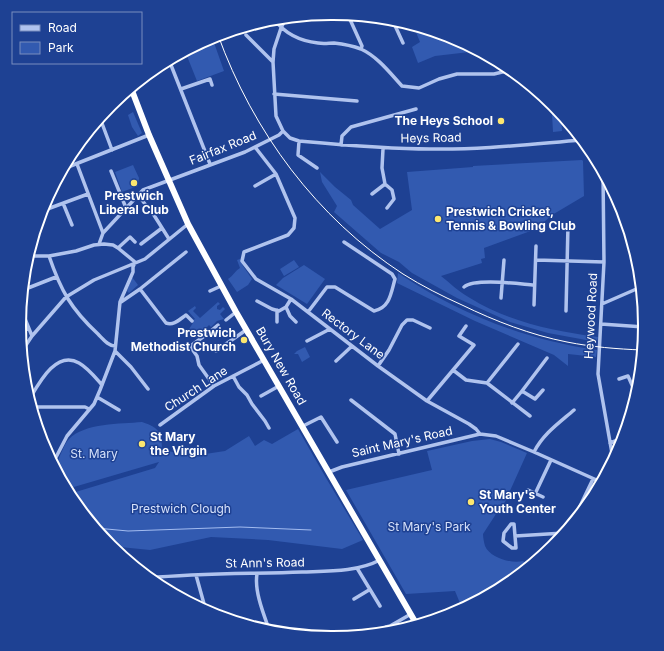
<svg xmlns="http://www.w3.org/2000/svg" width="664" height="651" font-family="Inter,sans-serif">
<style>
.green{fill:#325ab0}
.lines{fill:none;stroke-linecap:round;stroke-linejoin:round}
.stream{stroke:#a3bcf0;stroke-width:1}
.street{stroke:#b0c3ee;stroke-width:3.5}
.highway{stroke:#fff;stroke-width:6}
.tram{stroke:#fff;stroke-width:1}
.poi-dot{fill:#fde76f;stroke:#1e4193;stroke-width:1.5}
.labels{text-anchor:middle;stroke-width:3;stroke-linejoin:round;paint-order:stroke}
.poi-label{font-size:12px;font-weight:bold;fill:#fff;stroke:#1e4193;text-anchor:start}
.street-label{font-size:12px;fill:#fff;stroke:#1e4193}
.park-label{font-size:12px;fill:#d6e1fa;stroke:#1e4193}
.rim{fill:none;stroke:#fff;stroke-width:2}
</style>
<rect width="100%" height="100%" fill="#1e4193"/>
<path class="green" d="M413,25L452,37L478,51L435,56L418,63L412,47L420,42Z
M212,37L224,71L197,81L185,51Z
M133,112L142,133L138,136L132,127L128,115Z
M552,114H561L562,131L553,132Z
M582,160L583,161L584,196L552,215L536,229L484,248L485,258L481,259L482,263L441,276C450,283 459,292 470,298C509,322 553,331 598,337L597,342L548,333L510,322L457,298L412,273L399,262L381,253L334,212L337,206L322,182L320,172L335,187L351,200L353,205L380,229L412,210L407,172L473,167V166Z
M133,165L139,178L138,186L122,192L115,172Z
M240,259L243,266L252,279L248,285L237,292L228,279C233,276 235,271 240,268L237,260Z
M294,260L299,267L284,276L280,269Z
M304,265L325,279L307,304L276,285L283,278Z
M398,273C458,313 525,340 597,350L596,357L568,354V366L554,355L475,321L397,283Z
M132,277L138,285L129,293L127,291Z
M218,302L220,304L217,306V309L220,310L223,307L225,309L220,314L224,319L217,321L211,327L209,325L206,328L208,330L196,338L187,332L193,323V320L195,319L188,311L195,306L196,308L193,311L200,318Z
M305,347L310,357L302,362L298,354H294L297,351Z
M142,422C161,428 162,434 162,452L168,451L192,456L225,451L249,436L255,446L264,440L272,444L298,429L326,478L363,540L342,549L268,540L211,537L150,550L120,547L118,552L111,546L69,494L155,468L159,462L67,489L55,467C59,459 64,444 69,439C84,423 121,424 142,422Z
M490,439L501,442L527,453L505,502L496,514L483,534C483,537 484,543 485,546C490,558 512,564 523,561L525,563L519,575L505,585L462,608L455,591L406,594L346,490L432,470L427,451L472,441Z"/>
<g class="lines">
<path class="stream" d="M96,528L128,531L240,527L311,530"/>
<path class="street" d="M348,15L362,46L361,49
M286,18L281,28L274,49L273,62L276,116L283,131L290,138L299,141C343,145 386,149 430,149C481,150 532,144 582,140
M274,19C285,34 300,41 318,43C324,44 329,43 334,43C343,44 353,46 361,49C378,57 390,73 402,86L419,88L439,79L457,74H494L511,70
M392,19L403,43
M246,35L273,62
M169,60L210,164
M181,89L210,79L212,85
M274,94L357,101
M100,118L112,150
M299,141L298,155L317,168
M341,145L342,136L351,127L416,109
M255,147L276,174L295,218L294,228L288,235L244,252L242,261L256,279L291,299L378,366L427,401L469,424L476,429L480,434
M383,149L382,168L385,184L392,190L394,199L387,208
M77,164L103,233
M63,169L149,135
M111,171L126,208
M603,173L604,262L598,374L613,459
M255,186L276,174
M372,194L385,184
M138,195L145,204
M63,203L72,225
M42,211L88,194
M152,212L169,239
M99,244L103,233L143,190L245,152L279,135L283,131
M141,244L162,228
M118,248L130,237L135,242
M28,256H49L76,251L94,245L104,244L113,245L118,248L135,262
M49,256C61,291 71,309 98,334C103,339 108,346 115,346
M536,260L604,262
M464,287C475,278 519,284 534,285
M140,289L166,323C174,326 180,319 186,315L192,321
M23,290L56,277
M210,291L221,286
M501,298L504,260
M257,301L272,309L279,311L286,307L291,299
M121,302L140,289L186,252
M602,304L641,287
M534,305L536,246
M286,307L290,316L296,322
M21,309L32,336
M277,310V322
M566,311L568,225
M308,312L327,287H335L374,311C390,308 391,293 395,279L392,274L344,242
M226,320L236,312
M601,324L644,327
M20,330L29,329
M307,341L330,329
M22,351L32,336L66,297L94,280L145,259L188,224
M115,351L131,367L148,389
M216,351L246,330
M336,361L352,346
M378,366L389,350L402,325L407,320H413L430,328
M453,370L466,380L487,383L530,416
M233,376L239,387L247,395L252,404L265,421L269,428
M619,379L628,376L636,394
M487,383L518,344
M214,386L199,365L197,356L192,349V345L207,334L218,325
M522,391L535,399L543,390
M261,396L279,386
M97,397L119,410
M29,400C39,383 56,350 79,363C88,368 95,377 102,385
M351,400L395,434L399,454
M427,401L474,345L459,336L466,326
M512,403L522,391L547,358
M32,407H85L89,409
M160,425L214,386L264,360
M303,426L321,417L337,442
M610,443L623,438
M534,452C543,434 559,423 574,410
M53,463L67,436L94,404L100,390L115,351L120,302L133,272V267L135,262
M329,472L342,467L480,434L496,436L534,452L601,482
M528,490L543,497
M535,494L551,460
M572,523L593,479
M511,524H514L516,548H512L503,541L504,533Z
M515,536L564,533
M357,568L380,606
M526,568L535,559L542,555
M257,574C254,591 264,615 270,632
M196,575L206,611
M149,578C200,573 251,574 302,572C328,571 357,572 380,560
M354,599L369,590
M386,627L390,626L411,614"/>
<path class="highway" d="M131,88L149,135L188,224L236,312L417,625"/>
<path class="tram" d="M218,35C253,132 317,218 403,274C422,286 442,296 462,305C495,321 531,335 567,342C592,347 617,349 642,350"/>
</g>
<g class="poi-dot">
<circle cx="501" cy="121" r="4"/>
<circle cx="134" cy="183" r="4"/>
<circle cx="438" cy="219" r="4"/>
<circle cx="244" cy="340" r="4"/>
<circle cx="142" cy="444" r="4"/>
<circle cx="471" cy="502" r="4"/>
</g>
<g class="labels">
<g class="poi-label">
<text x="493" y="125" text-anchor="end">The Heys School</text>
<text x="134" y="200" text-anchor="middle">Prestwich<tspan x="134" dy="14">Liberal Club</tspan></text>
<text x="446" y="216">Prestwich Cricket,<tspan x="446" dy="14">Tennis &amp; Bowling Club</tspan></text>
<text x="236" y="337" text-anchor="end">Prestwich<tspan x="236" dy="14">Methodist Church</tspan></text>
<text x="150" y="441">St Mary<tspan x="150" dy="14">the Virgin</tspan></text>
<text x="479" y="499">St Mary's<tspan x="479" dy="14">Youth Center</tspan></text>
</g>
<g class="street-label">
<text transform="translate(431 138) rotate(-1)" y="4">Heys Road</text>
<text transform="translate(223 148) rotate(-22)" y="4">Fairfax Road</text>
<text transform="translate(591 316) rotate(-87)" y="4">Heywood Road</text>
<text transform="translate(353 334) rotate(37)" y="4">Rectory Lane</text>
<text transform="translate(281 366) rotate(60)" y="4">Bury New Road</text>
<text transform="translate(196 389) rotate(-33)" y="4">Church Lane</text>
<text transform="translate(402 442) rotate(-13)" y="4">Saint Mary's Road</text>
<text transform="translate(265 563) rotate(-1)" y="4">St Ann's Road</text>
</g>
<g class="park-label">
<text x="94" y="458">St. Mary</text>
<text x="181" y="513">Prestwich Clough</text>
<text x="429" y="531">St Mary's Park</text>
</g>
</g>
<path d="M0 0H664V651H0ZM331 20H333A305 305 0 0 1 638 325V326A305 305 0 0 1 333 631H331A305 305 0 0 1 26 326V325A305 305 0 0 1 331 20Z" fill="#1e4193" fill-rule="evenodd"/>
<path class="rim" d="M331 20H333A305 305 0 0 1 638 325V326A305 305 0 0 1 333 631H331A305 305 0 0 1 26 326V325A305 305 0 0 1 331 20Z"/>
<rect x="12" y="12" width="130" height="52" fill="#1e4193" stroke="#788dbe"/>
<rect x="20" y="25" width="20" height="6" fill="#b0c3ee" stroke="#788dbe"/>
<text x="48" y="32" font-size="12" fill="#ffffff">Road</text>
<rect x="20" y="42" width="20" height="12" fill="#325ab0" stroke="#788dbe"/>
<text x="48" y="52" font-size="12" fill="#ffffff">Park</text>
</svg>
